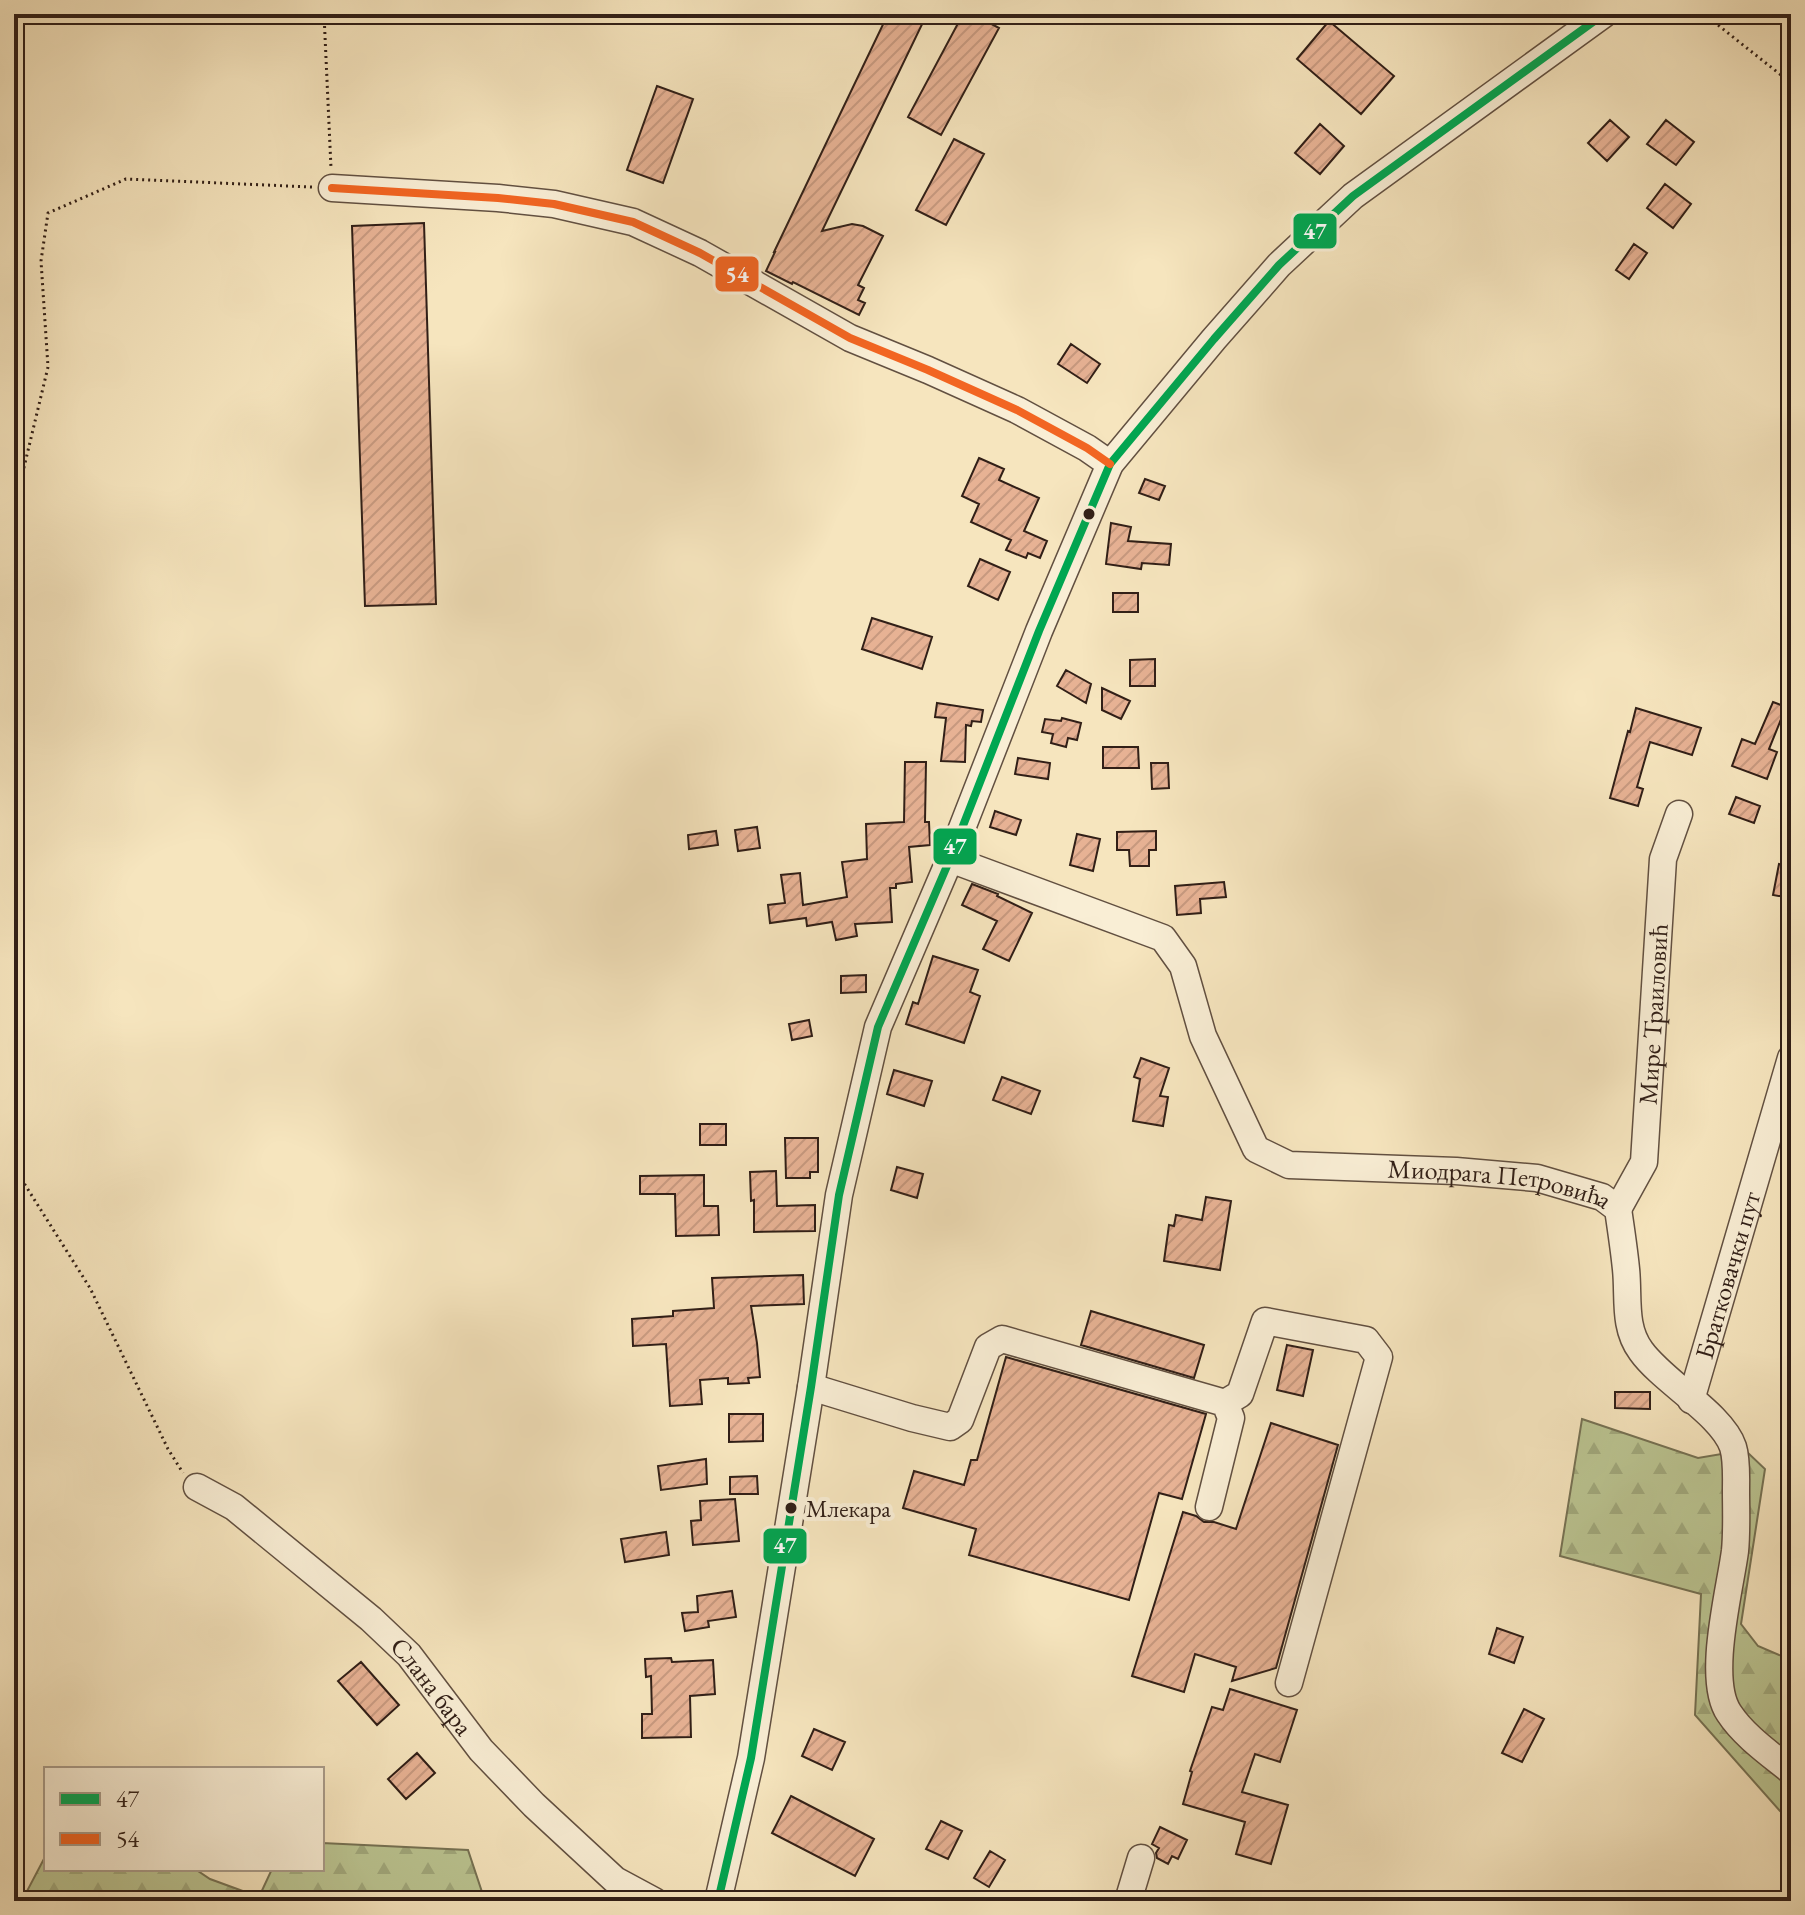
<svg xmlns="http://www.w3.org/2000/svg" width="1805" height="1915" font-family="'EB Garamond',serif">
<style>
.forest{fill:url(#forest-firs);stroke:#767254;stroke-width:2}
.building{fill:url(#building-hatch);stroke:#311f17;stroke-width:2}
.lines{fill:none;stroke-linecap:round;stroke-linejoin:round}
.minor-casing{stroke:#625041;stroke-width:29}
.path{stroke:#311f17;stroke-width:3;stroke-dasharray:2 4;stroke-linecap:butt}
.minor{stroke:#f9eed5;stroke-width:26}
.bus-1-casing{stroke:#f9eed5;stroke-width:14}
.bus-2-casing{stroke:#f9eed5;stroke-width:14}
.bus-1{stroke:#00a651;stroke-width:8}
.bus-2{stroke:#f26522;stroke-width:8}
.bus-dot{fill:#311f17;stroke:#f9eed5;stroke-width:3}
.labels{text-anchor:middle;stroke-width:8;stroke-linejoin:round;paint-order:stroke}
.bus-label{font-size:24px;fill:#311f17;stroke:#f9eed5;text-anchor:start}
.street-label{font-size:26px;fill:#311f17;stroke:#f9eed5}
.line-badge{stroke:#f9eed5;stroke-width:3}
.badge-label{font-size:22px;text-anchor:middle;font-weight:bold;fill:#fff}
</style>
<defs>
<pattern id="forest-firs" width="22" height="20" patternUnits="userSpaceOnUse" patternTransform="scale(2)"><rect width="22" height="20" fill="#bbc592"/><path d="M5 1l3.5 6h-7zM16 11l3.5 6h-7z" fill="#a1a97d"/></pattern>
<pattern id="building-hatch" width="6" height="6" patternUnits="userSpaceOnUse" patternTransform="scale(2)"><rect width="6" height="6" fill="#e7b294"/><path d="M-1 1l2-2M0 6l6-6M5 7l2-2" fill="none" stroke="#c7997f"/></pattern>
</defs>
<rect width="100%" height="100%" fill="#f6e5be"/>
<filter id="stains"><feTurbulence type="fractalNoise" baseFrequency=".0025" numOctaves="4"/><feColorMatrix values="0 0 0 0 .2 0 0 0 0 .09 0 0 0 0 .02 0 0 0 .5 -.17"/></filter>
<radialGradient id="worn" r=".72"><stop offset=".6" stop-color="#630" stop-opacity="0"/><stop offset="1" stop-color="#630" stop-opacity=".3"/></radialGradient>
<path class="forest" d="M1582,1419L1698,1458L1745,1450L1765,1469L1741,1624L1758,1646L1791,1660V1820L1780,1811L1695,1715L1701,1594L1560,1556Z
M322,1843L468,1850L485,1901H14V1889L25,1895L46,1855V1869H195L210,1879L259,1897L272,1869H322Z"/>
<path class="building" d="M888,14H927L822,231L852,224L863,226L883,236L858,285L864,288L858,300L865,303L859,315L793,282L792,284L766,271L775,252H774Z
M963,14H973L999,28L941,135L908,117Z
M1329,21L1394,76L1361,114L1297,59Z
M657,86L693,99L663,183L627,170Z
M1610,120L1629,137L1607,161L1588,143Z
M1666,120L1694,142L1676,165L1647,144Z
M1320,124L1344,146L1320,174L1295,153Z
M954,139L984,154L946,225L916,210Z
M1665,184L1691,204L1673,228L1647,208Z
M424,223L436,604L365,606L352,226Z
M1634,244L1647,253L1629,279L1616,270Z
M1071,344L1100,364L1087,383L1058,364Z
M979,458L1004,469L999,480L1039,498L1024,531L1047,541L1040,558L1028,553L1026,558L1006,550L1011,540L971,522L979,504L962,496Z
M1145,479L1165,486L1159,500L1139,493Z
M1111,523L1131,527L1128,541L1171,544L1169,565L1142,563L1141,569L1106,564Z
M980,559L1010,572L998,600L968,586Z
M1113,593H1138V612H1113Z
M872,618L932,637L922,669L862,649Z
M1155,659V686H1130V660Z
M1066,670L1091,684L1086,703L1057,686Z
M1102,688L1130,701L1121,719L1102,710Z
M1773,702L1786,707L1769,749L1777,752L1767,779L1732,766L1742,739L1755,744Z
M937,703L983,710L981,722L972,721L971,726L966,725L965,762L941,761L946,718L935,717Z
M1636,708L1701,728L1692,755L1650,742L1637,787L1643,789L1638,806L1610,798L1628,731L1630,732Z
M1062,718L1081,723L1077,740L1068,738L1066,747L1051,743L1053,734L1042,732L1045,719L1061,721Z
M1103,747H1138L1139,768H1103Z
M1018,758L1050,763L1048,779L1015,774Z
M905,762H926L925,822H929L930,845L909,847L912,882L896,884V888H890L892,922L855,924L857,936L836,940L832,922L807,926L806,918L770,923L768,905L785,903L781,875L800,873L803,905L847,897L842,862L867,859L866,824L904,822Z
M1151,763H1168L1169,788L1152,789Z
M1736,797L1760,806L1754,823L1729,814Z
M995,811L1021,820L1016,835L990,827Z
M757,827L760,848L738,851L735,830Z
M716,831L718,845L689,849L688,835Z
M1156,831V850H1149V866H1130L1129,850H1117V832Z
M1077,834L1100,839L1093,871L1070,865Z
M1779,864L1791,866V898L1773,895Z
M1224,882L1226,897L1200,899L1201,913L1177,915L1175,886Z
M972,884L998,894L997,896L1032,913L1009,961L983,949L997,921L962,905Z
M933,956L978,970L970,992L980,996L964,1043L906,1024L913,1002L918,1004Z
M866,975V992L841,993V976Z
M809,1020L812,1036L792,1040L789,1024Z
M1141,1058L1169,1068L1160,1096L1168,1097L1163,1126L1133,1121L1140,1079L1134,1077Z
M894,1070L932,1081L924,1106L887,1094Z
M1002,1077L1040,1091L1031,1114L993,1100Z
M700,1124H726V1145H700Z
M785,1138H818V1172H810V1178H786Z
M897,1167L923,1174L917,1198L891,1190Z
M776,1171L777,1206L815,1205V1231L754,1232V1200L751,1201L750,1172Z
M704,1175V1206H718L719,1235L676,1236L675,1194H640V1176Z
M1206,1197L1231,1201L1220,1270L1164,1261L1169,1225L1174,1226L1176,1215L1202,1220Z
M803,1275L804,1304L751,1306L757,1343L760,1377L748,1378L749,1383L728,1384V1378L700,1380L702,1404L670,1406L666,1344L633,1346L632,1319L673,1316V1311L714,1308L712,1278Z
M1091,1311L1204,1345L1194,1378L1081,1345Z
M1287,1345L1313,1350L1303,1396L1277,1390Z
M1006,1357L1206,1414L1182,1499L1159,1493L1129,1600L969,1555L976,1529L903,1508L914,1471L964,1485L971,1460H977Z
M1615,1392H1650V1409L1615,1408Z
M729,1414H763V1441L729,1442Z
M1271,1423L1338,1445L1276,1668L1232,1681L1236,1667L1195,1654L1184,1692L1132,1676L1183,1512L1196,1516L1204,1522H1214L1236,1529Z
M706,1459L707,1484L661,1490L658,1466Z
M757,1476L758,1494H730V1477Z
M735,1499L739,1541L693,1545L691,1521L701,1520L700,1501Z
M666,1532L669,1555L625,1562L621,1539Z
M732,1591L736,1617L708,1621L709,1627L685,1631L682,1613L698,1612L697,1596Z
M1497,1628L1523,1637L1514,1663L1489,1654Z
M671,1658L672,1662L713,1660L715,1694L690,1696L691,1737L642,1738V1714H652L651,1676L646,1677L645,1659Z
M361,1662L399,1705L377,1725L338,1681Z
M1230,1689L1297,1710L1280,1762L1255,1754L1242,1792L1288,1805L1271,1864L1236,1854L1245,1822L1183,1804L1192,1772L1190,1771L1212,1707L1223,1710Z
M1524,1709L1544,1719L1522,1762L1502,1753Z
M814,1729L845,1742L832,1770L802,1756Z
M417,1753L435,1773L406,1799L388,1779Z
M791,1796L874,1839L855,1876L772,1833Z
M941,1821L962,1831L948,1859L926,1849Z
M1160,1827L1187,1840L1178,1859L1172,1856L1168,1864L1157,1858L1156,1853L1159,1848L1152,1844Z
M990,1851L1005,1860L989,1887L974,1878Z"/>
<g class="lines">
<defs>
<g id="minor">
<path d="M332,188L498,198L554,204L633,222L700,253L850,338L928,370L1017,410L1087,448L1110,464"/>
<path id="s1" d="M950,859L1163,938L1183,966L1203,1036L1256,1149L1289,1165L1456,1171L1537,1178L1602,1197L1618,1209C1621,1229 1624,1249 1626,1269C1629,1297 1623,1327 1641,1351C1663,1382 1722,1414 1733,1447C1737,1460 1736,1477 1736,1490C1736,1510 1737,1531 1735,1551C1730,1590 1706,1679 1729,1713C1744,1736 1770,1754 1791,1771"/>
<path id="s2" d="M1618,1209L1644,1162L1663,859L1679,814"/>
<path d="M811,1387L912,1418L950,1427L960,1420L988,1347L1002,1339L1225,1403L1231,1418L1209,1507"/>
<path id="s3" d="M1691,1400L1791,1058"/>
<path d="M1225,1403L1240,1394L1265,1321L1366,1340L1379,1357L1289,1683"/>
<path id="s4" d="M197,1487L234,1507L371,1619L409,1655L481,1750L534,1805L615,1880L654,1901"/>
<path d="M718,1901L751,1758L811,1387L839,1195L878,1027L950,859L1039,631L1110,464L1214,339L1279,265L1353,196L1604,14"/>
<path d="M1128,1901L1141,1858"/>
</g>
</defs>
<use href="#minor" class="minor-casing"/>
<path class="path" d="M324,14L331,168
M1704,14L1791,83
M14,509L48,367L41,261L48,213L126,179L312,187
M14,1156L22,1180L90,1288L168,1449L183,1473"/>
<use href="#minor" class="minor"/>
<defs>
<path id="bus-1" d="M718,1901L751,1758L811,1387L839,1195L878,1027L950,859L1039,631L1110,464L1214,339L1279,265L1353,196L1604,14"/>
<path id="bus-2" d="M332,188L498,198L554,204L633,222L700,253L850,338L928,370L1017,410L1087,448L1110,464"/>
</defs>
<use href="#bus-1" class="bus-1-casing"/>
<use href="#bus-2" class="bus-2-casing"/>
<use href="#bus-1" class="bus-1"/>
<use href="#bus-2" class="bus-2"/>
</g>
<g class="bus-dot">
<circle cx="1089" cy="514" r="7"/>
<circle cx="791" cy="1508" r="7"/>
</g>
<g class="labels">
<g class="bus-label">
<text x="806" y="1517">Млекара</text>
</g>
<g class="street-label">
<text dy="9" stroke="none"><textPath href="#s2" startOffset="202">Мире Траиловић</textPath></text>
<text dy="9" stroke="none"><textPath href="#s1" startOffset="708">Миодрага Петровића</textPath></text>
<text dy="9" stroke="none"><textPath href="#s3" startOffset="130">Братковачки пут</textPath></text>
<text dy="9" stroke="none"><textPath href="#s4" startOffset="310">Слана бара</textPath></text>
</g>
</g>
<g class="line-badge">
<rect x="1292" y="212" width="46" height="38" rx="8" fill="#00a651"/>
<rect x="714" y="255" width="46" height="38" rx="8" fill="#f26522"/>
<rect x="932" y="827" width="46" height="39" rx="8" fill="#00a651"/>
<rect x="762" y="1527" width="46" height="38" rx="8" fill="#00a651"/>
</g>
<g class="badge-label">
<text x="1315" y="239">47</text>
<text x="737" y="282">54</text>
<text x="955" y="854">47</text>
<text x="785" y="1553">47</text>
</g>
<rect width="1805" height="1915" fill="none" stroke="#f6e5be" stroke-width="48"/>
<rect x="16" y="16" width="1773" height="1883" fill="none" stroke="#311f17" stroke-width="4"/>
<rect x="24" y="24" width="1757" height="1867" fill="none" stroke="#311f17" stroke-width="2"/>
<rect x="44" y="1767" width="280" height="104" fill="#f9eed5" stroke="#a99b89" stroke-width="2"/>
<rect x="60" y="1793" width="40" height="12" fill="#00a651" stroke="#a99b89" stroke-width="2"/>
<text x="116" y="1807" font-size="24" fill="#311f17">47</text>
<rect x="60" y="1833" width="40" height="12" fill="#f26522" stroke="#a99b89" stroke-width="2"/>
<text x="116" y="1847" font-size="24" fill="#311f17">54</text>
<rect width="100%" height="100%" filter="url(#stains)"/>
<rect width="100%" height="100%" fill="url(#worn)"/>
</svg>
